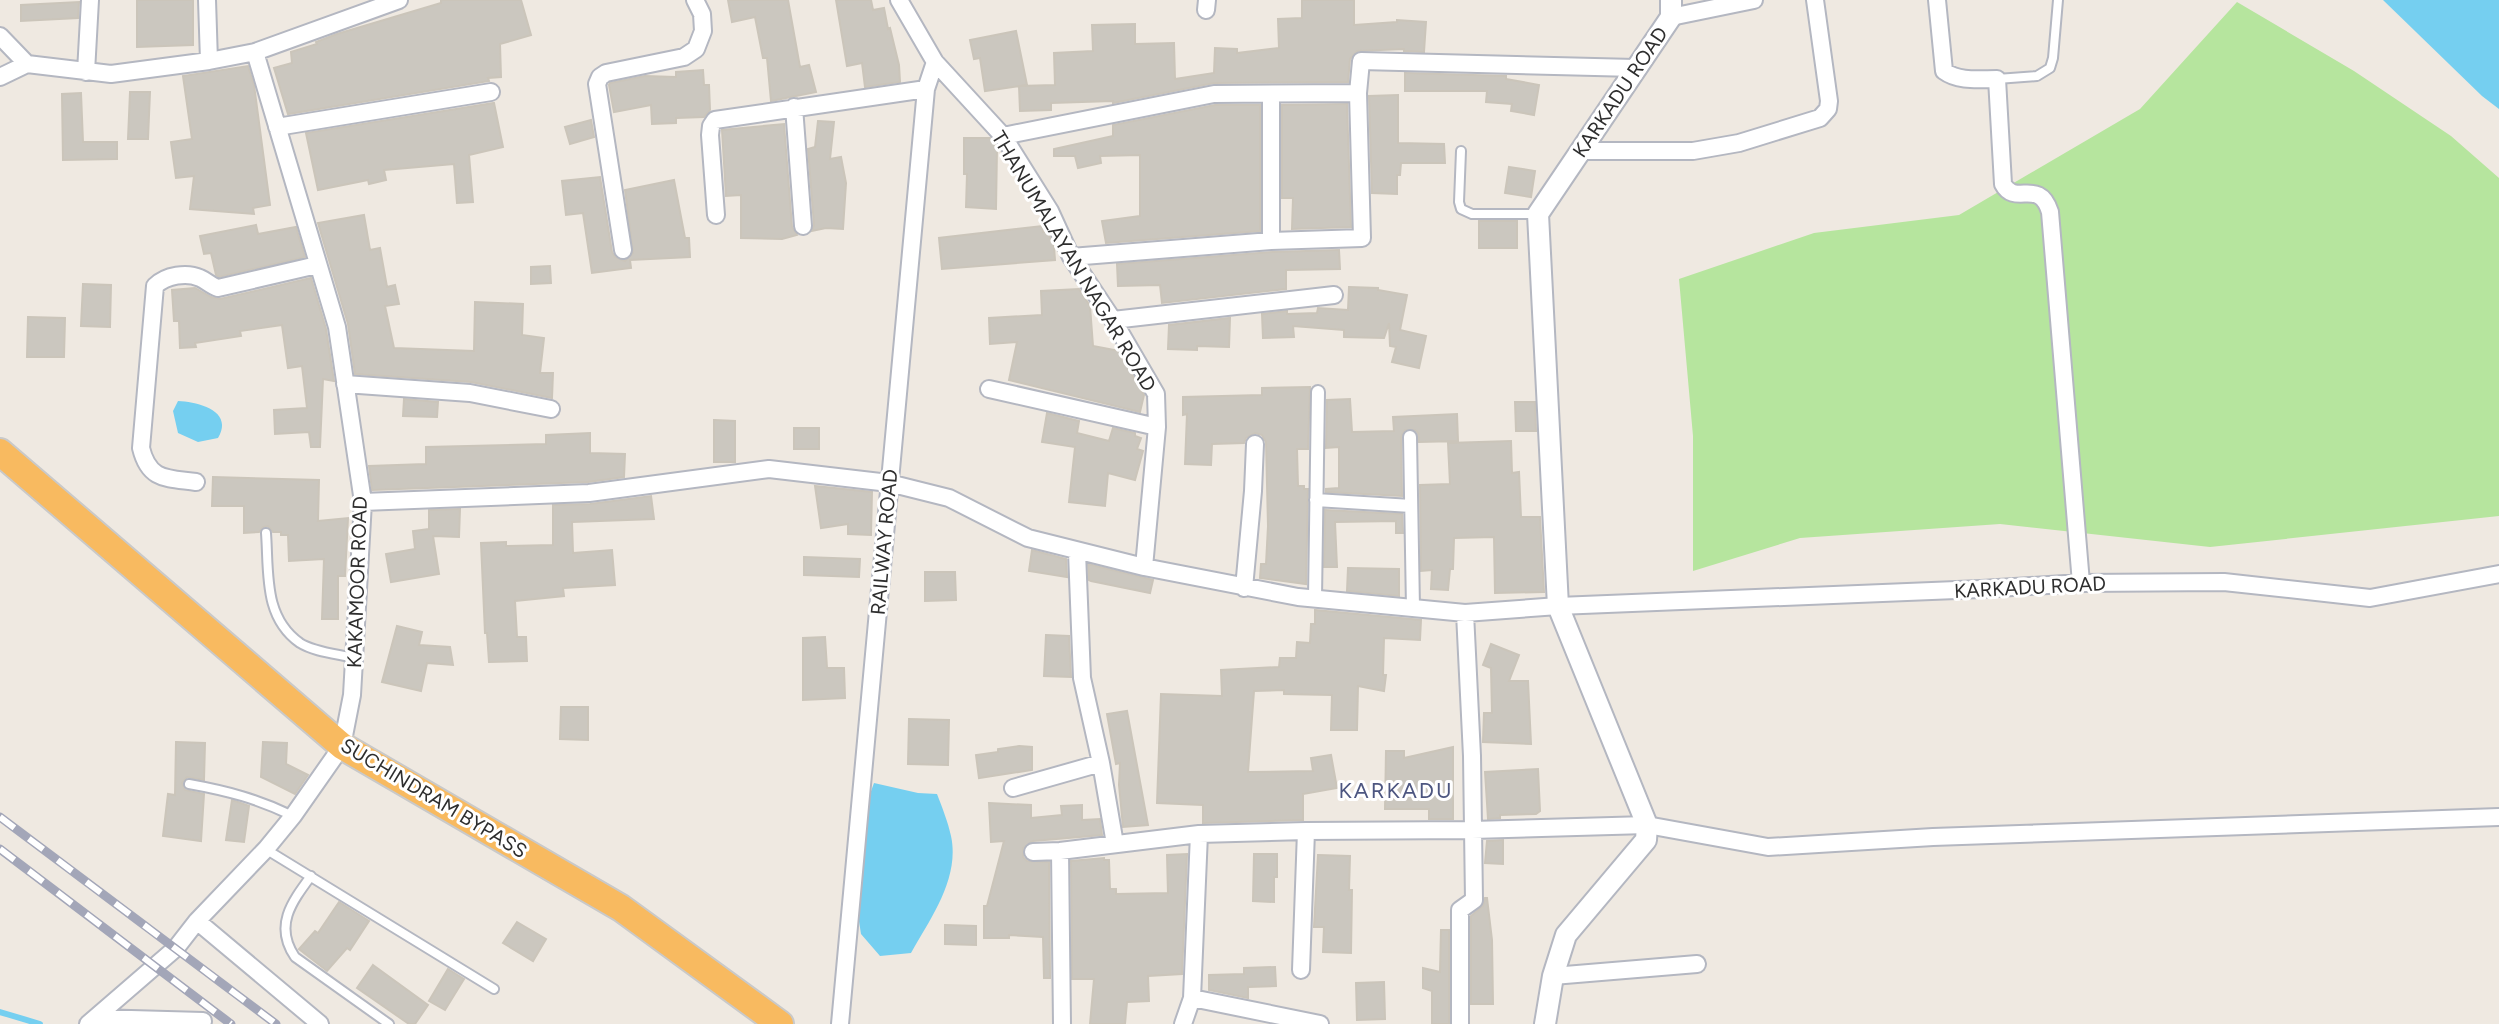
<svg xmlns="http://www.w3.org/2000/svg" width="2499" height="1024" font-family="Figtree,sans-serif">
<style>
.green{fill:#b6e59e}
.water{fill:#75cff0}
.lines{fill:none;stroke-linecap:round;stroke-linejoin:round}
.stream{stroke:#75cff0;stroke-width:6}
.building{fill:#cbc7bf;stroke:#cbc5ba;stroke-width:2}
.service-casing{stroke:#b4b7c1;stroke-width:12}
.pedestrian-casing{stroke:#b4b7c1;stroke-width:16}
.minor-casing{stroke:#b4b7c1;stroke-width:20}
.tertiary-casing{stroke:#b4b7c1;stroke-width:24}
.trunk-casing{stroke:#c9c9c9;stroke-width:30}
.service{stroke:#fff;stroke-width:8}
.pedestrian{stroke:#fff;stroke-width:12}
.minor{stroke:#fff;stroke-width:16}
.tertiary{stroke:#fff;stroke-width:20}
.trunk{stroke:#f8ba60;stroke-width:26}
.rail-casing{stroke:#a3a6b8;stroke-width:9}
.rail{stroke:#fff;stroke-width:6;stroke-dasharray:18;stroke-linecap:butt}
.labels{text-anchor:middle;stroke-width:6;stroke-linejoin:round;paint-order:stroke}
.street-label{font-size:20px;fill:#2e2e2e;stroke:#fff}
.neighbourhood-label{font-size:22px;letter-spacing:2px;fill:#4d5680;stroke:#fff}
</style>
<rect width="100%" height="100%" fill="#efe9e1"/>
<path class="green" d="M2237,2L2354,71L2451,136L2499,178V516L2210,547L2000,524L1800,538L1693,571V436L1679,279L1814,233L1959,215L2140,109Z"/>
<path class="water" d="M2383,0H2499V109L2482,96Z
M178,401C199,402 234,411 218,438L198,442L178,433L173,411Z
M874,783L918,793L937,794C942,807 948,822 951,836C960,878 931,918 911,953L880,956L861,934L854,889L859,824Z"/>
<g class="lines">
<path class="stream" d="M0,1012L40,1024"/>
</g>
<path class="building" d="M137,0H193V45L137,47Z
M441,0H521L531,35L500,44L501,77L488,78L489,81L288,114L274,68L292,63L291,52L317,44L316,42L337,34L441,3Z
M728,0H788L800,67L809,65L816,92L771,101L767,58H763L755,17L732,22Z
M836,0H871L873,10L884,8L888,29L890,28L899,65L900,82L865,87L862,63L847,66Z
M1302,0H1354V25L1397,22V20L1426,22L1424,52L1404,51V49L1357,51L1350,59L1348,82L1214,83L1113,103V101L1051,103V110L1020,111L1019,86L1055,85L1054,53L1093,51L1092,25L1135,24V44L1174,43L1175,79L1214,73L1215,48L1237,49V53L1279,48L1278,19L1302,18Z
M79,2L78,18L21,21V5Z
M1016,31L1027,85L985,91L980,58L974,59L970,40Z
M248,66L254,85L270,205L253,208L254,214L190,209L194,176L176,178L171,142L192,139L183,76Z
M703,70L704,85H709L710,110L704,117L676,118V123L652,124L651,105L614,112L609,85L610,83L645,76L676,77V72Z
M1405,73L1506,76V79L1539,85L1534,115L1511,111L1512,104L1486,102L1487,91H1405Z
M130,92H150L148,139H128Z
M81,93L83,142H117V159L63,160L62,94Z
M1398,95V143L1444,144L1445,163H1401L1400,175H1397V194L1372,193L1369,96Z
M494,103L503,147L469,155L473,202L457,203L454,164L384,170L386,180L369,184L368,180L318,190L306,133Z
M1347,104L1351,227L1292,229L1293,198H1282V105Z
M1215,105H1260V231L1106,243L1102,221L1140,216V155L1100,156L1101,163L1078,168L1075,156H1054V149L1113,136V125Z
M591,120L594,137L570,144L565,127Z
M818,121L834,122L830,159L841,157L846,183L843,229L826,228L812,231L814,225L808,149L815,147Z
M784,124L792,227L797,235L782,239L741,238V195L726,196L722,130Z
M964,138H990L997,148L996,209L966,207L967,174H964Z
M1509,167L1535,171L1531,197L1505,193Z
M600,177L612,252L615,257L625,261L633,253L625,190L674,180L685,238H689L690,257L630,260L631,268L592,273L583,213L566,215L562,181Z
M364,215L370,250L380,248L387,287L395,285L399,304L385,306L394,348L474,351L475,302L523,304L522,335L544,338L540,373H553L552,398L471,382L355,374L348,324L318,223Z
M1479,221H1517V248H1479Z
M256,225L258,234L296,227L305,257L219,277L216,275L211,253L204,254L200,236Z
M1042,226L1043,232H1048L1054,247L1055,260L942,269L939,238Z
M1339,250L1340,269L1286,270V289L1162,303L1160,285L1118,286L1117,264L1272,252Z
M550,266L551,283L531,284V267Z
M311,278L326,329L334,381L323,379L320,447H311L309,432L275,434L274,410L307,408L302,366L288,368L282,325L240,331L241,336L195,343L196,347L180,348L179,321H174L172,290L195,288L211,297L220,299Z
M83,284L111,285L110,327L81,326Z
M1349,287L1378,288V290L1407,295L1400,330L1426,336L1419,368L1392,362L1396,347L1390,346L1389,323L1384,338L1344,337V330L1293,326L1294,337L1263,338L1262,314L1287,311V314L1317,313L1318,308L1348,310Z
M1079,289L1090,306L1093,346L1119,351L1144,395L1140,412L1009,380L1017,342L990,344L989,318L1042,315L1041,291Z
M28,317L65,318L64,357H27Z
M1230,318L1229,347L1197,346V350L1168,349L1169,325Z
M1310,387L1308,449H1297L1298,486H1304V489H1308L1306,584L1260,578L1261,564H1266L1268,526L1266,442L1262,435L1255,433L1246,438L1244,443L1212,444L1211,465L1185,464L1187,414L1183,415V397L1262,395V388Z
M404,399L438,402L437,417L403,416Z
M1350,399L1352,432L1394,431L1393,417L1457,414L1458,441L1419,442L1418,433L1415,430H1405L1401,437L1402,496L1326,492V489L1339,488V447L1326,448L1327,400Z
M1515,402H1535L1536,431H1516Z
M1047,413L1079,421L1077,433L1109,441L1113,428L1135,433V436L1141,438L1137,449L1143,451L1135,480L1108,473L1105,506L1069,502L1075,447L1042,442Z
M714,420L735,421V462H714Z
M794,428H819V449H794Z
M590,433V453L625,454L624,477L588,482L372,490L369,466L426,464V447L546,444V435Z
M1511,441L1512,473L1519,472L1521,517H1540L1544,592L1495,593L1494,537L1454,538L1453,569H1450L1448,590L1431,589L1432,570L1421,571L1420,485L1450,484L1448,443Z
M213,477L319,480L318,521L348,518L345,576H338V619H322L324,559L289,561L288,535H281V532H273L268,526L263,527L259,532L244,533V506H212Z
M815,486L872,492L871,535L848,534V524L821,528Z
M651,496L654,519L572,522L573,553L612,550L615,585L563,588L564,596L515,601L517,637H526L527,661L489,662L487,633H485L481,543L506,542V546L553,545V505L590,504Z
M460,509L459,537L433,536L439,574L391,582L386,554L415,549L413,531L429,529V510Z
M1325,510L1402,514L1403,533H1396V521L1335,522L1337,567H1324Z
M1032,550L1066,559L1067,577L1029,571Z
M804,557L860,559L859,577L804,575Z
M1088,564L1153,580L1150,593L1091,581L1089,580Z
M1348,568L1399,569V596L1347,591Z
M925,572H955L956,600L925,601Z
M1315,610L1421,620L1420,640L1384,638L1383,675H1386L1384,691L1358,686L1357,730H1331L1332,695L1284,694V690L1254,691L1248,772L1313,771L1311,758L1331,755L1337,788L1303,794V820L1203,823V805L1157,803L1161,694L1222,696L1221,670L1279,667L1280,658H1296L1297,642L1310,643L1311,624H1315Z
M397,626L422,632L419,645L450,647L453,665L427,663L421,691L382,682Z
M1046,635L1069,636L1071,677L1044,676Z
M825,637L827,668H844L845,698L803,700V638Z
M1491,644L1519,655L1509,681H1528L1531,744L1483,742L1484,713H1492L1491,668L1483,665Z
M561,707H588V740L560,739Z
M1127,711L1148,825L1123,827L1119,785L1120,763L1116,764L1107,714Z
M909,719L949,720L948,765L908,764Z
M176,742L205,743L204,780L187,777L182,783L185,790L204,794L201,841L163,836L168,794L175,795Z
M263,742L287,743L286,764L308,775L295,794L261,777Z
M1019,746L1032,747V770L979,778L976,755L998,752V749Z
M1453,747V819H1429V809H1385L1386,751H1404V758Z
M1538,769L1540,811L1536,814L1500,815V818L1488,819L1485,772Z
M232,800L249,806L244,842L226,840Z
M989,803L1031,805V818L1062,815L1061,806L1082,805V820L1100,819L1102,835L1033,841L1023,848V857L1027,861L1049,862L1050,978H1044L1043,937L1009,935V938H984V906H987L1004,841L991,842Z
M1503,840V864L1485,863L1487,841Z
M1187,854L1182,974L1148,976L1149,1001L1127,1002L1125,1024H1090L1094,979H1072L1071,861L1104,858V860H1109L1110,889H1116V894L1168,893L1167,855Z
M1254,854H1277V877H1274V902L1253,901Z
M1318,855L1350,856L1349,890H1352L1351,953L1323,952L1324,927H1314Z
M1485,898H1487L1492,940L1493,1004H1471V916L1483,906Z
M339,902L369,921L350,950L347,948L327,971L299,949L315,931L318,933Z
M517,922L546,939L533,961L503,943Z
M945,925L976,926V945L945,944Z
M1441,930H1449V1024H1432V991L1423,988V968L1440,972Z
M373,965L428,1005L415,1024H409L357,988Z
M1275,967L1276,986L1248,987V998L1209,990V975L1244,974V968Z
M448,969L464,979L445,1010L429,1001Z
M1384,982L1385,1019L1357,1020L1356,983Z"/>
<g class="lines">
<defs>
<path id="service" d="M1997,79L2037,76L2050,68L2053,58L2058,0
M1461,151L1459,202L1461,209L1472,214H1537
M266,533C269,572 263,617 300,643C314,652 338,654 354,658
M189,784C228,791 258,799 293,816
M267,850L494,989
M311,876C291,903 274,926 295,957L389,1024"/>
<path id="pedestrian" d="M1410,437L1413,608
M1316,500L1411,506
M1315,598L1318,392"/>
<path id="minor" d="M207,0L209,61
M899,0L935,62L1003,136L1050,211L1071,257L1113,320L1156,394L1157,427L1144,567L1298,597L1465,613L1558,606L1981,589L2081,583L2224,582L2370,598L2499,574
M1937,0L1944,71C1959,82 1979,79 1997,79L2003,184C2015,207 2039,177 2050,212L2081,583
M1206,10L1207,0
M1671,17L1754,0
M0,36L27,64
M27,64L111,74L209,61L255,52L399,0
M86,72L90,0
M0,77L27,64
M1271,94V241
M794,107L803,226
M277,127L491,92
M1003,136L1214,94L1358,93
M1579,151H1693L1739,143L1820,118L1828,109L1829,101L1815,0
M716,215L710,135L711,126L715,120L926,89
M623,250L597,84L600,77L606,73L684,57L696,49L703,31L702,14L695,0
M1071,257L1271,241L1362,238L1358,93L1361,61L1635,68
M1113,320L1334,295
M345,384L470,393L551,409
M989,389L1157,427
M196,482C167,478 149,481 141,448L155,286C166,275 187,272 200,278C207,281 211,286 218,288L317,265
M363,502L589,493L769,469L889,483L949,498L1028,538L1144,567
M1077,552L1082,678L1101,763L1115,844
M1244,588L1253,491L1255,444
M1013,788L1101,763
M1060,851L1062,1024
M1033,852L1060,851L1199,834L1306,831L1472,830L1647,825L1768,847L1933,837L2499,817
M197,921L320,1024
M1301,970L1306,831
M1553,976L1697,964
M1192,998L1320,1024
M95,1018L203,1021
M88,1024L176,948L197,921L266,849L293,816L342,746L352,695L363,502L337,327L255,52
M840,1024L926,89L935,62
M1183,1024L1192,998L1199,834
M1460,1024V910L1474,900L1472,756L1465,613"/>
<path id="tertiary" d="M1545,1024L1553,976L1566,935L1646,840L1647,825L1558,606L1538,214L1671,17V0"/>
<path id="trunk" d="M0,452L342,746L621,908L780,1024"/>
</defs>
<use href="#service" class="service-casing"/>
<use href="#pedestrian" class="pedestrian-casing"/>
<use href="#minor" class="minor-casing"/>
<use href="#tertiary" class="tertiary-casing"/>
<use href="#trunk" class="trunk-casing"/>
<use href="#service" class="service"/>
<use href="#pedestrian" class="pedestrian"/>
<use href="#minor" class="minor"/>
<use href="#tertiary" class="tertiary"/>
<use href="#trunk" class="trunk"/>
<defs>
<path id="rail" d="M0,817L276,1024
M0,849L231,1024"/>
</defs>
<use href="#rail" class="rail-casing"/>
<use href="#rail" class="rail"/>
</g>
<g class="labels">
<g class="street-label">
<text transform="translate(1620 92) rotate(-56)" y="7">KARKADU ROAD</text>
<text transform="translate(1074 261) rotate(59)" y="7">THANUMALAYAN NAGAR ROAD</text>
<text transform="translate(884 542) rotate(-85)" y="7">RAILWAY ROAD</text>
<text transform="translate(357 582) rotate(-88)" y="7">KAKAMOOR ROAD</text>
<text transform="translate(2030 587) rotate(-3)" y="7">KARKADU ROAD</text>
<text transform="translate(434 798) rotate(31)" y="7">SUCHINDRAM BYPASS</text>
</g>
<g class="neighbourhood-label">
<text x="1396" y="798">KARKADU</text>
</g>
</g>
</svg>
